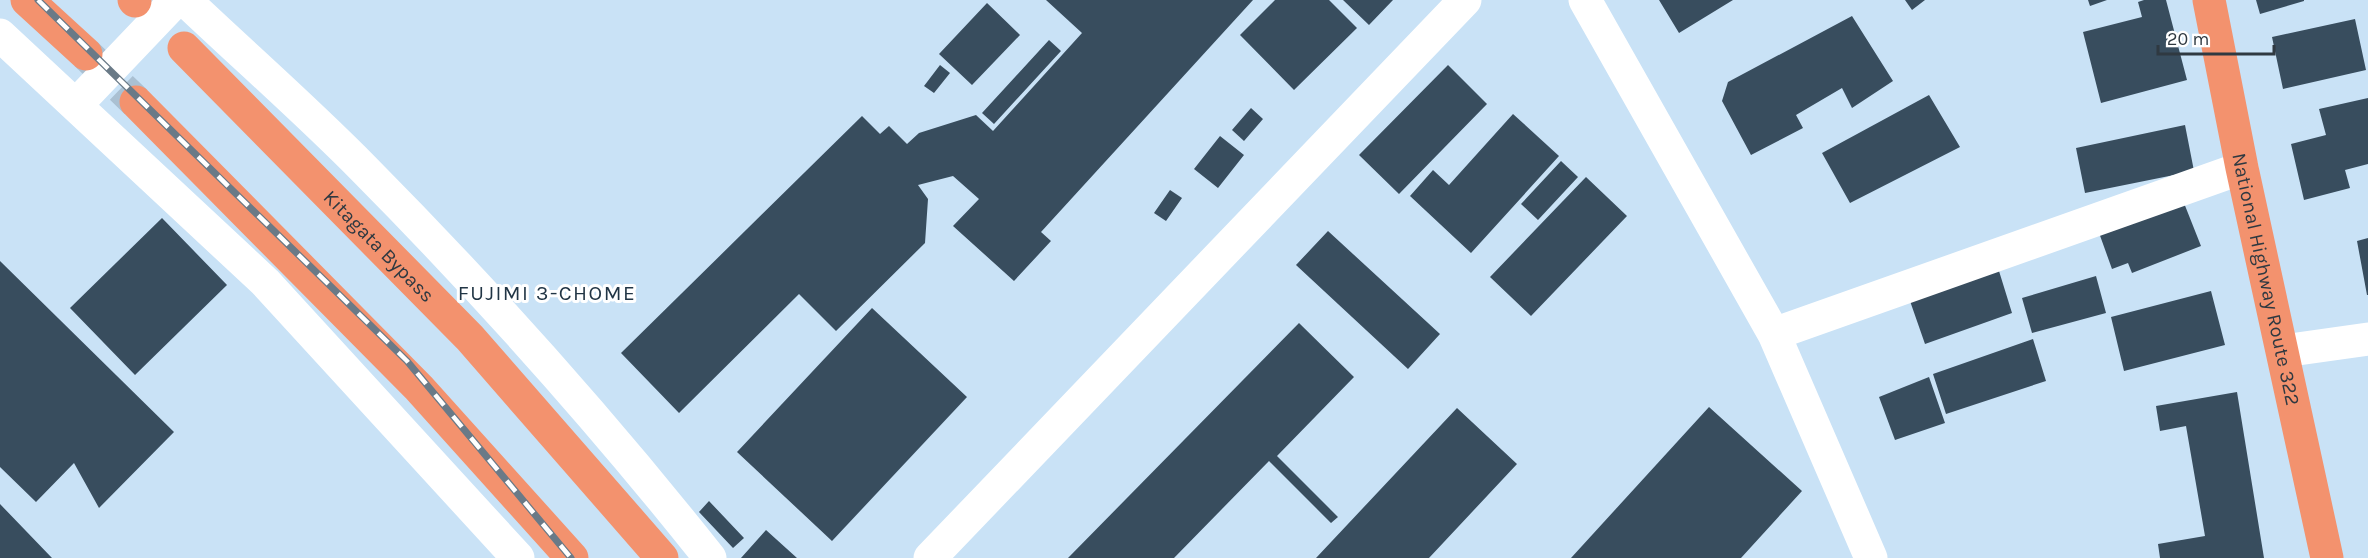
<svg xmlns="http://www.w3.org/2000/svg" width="2368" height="558" font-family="Karla,sans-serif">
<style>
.building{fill:#384d5e}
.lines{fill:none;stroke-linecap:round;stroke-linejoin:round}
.highway-tunnel{stroke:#aac0d2;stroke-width:33;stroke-dasharray:33 16;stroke-linecap:butt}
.minor{stroke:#fff;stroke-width:33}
.highway{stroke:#f3926e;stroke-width:33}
.rail-casing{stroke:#6a7a87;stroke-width:7}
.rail{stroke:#fff;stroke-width:4.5;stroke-dasharray:14;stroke-linecap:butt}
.labels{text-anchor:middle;stroke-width:6;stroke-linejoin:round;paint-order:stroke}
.street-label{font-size:20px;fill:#2f3941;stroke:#fff}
.neighbourhood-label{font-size:21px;letter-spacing:1.5px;fill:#213545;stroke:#fff}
</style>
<rect width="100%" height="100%" fill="#c9e2f6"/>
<path class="building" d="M1046,0H1253L1041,232L1051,241L1014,281L953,226L979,199L953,176L918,185L928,199L925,243L836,331L799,294L679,413L621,353L862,116L880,134L889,126L907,144L919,133L976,115L993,131L1082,33Z
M1275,0H1329L1357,28L1294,90L1240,35Z
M1343,0H1393L1369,25Z
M1659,0H1733L1679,33Z
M1905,0H1925L1912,10Z
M2088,0H2107L2090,6Z
M2144,0H2166L2187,80L2101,103L2083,32L2142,17L2138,2Z
M2256,0H2304V1L2260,14Z
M987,3L1020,35L972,85L939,54Z
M1852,16L1893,81L1852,108L1842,88L1796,115L1803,128L1751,155L1722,101L1728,82Z
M2355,19L2366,70L2283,89L2272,37Z
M1049,40L1061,51L994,124L982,113Z
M940,65L950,73L934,93L924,86Z
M1448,65L1487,104L1399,194L1359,155Z
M1929,95L1960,147L1850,203L1822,153Z
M2368,98V164L2345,170L2350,188L2304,200L2291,144L2326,135L2319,109Z
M1251,108L1263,119L1244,141L1232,130Z
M1513,114L1559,156L1471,253L1410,196L1433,170L1449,185Z
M2185,125L2194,171L2085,193L2076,148Z
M1220,136L1244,155L1218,188L1194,169Z
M1561,161L1578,177L1538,220L1521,204Z
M1586,177L1627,216L1531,316L1490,277Z
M1170,190L1182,198L1166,221L1154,213Z
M2182,198L2201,246L2132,273L2128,263L2112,269L2098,230Z
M162,218L227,285L135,375L70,308Z
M1328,231L1440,334L1408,369L1296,265Z
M2368,238V295H2367L2357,241Z
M0,261L174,432L99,508L74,463L36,502L0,467Z
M1999,271L2012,313L1925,344L1910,301Z
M2096,276L2106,313L2032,333L2022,298Z
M2211,291L2225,345L2124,371L2111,317Z
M872,308L967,397L832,541L737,452Z
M1299,323L1354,377L1277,456L1338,517L1331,523L1269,461L1174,558H1068Z
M2033,339L2046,381L1946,414L1933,374Z
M1929,377L1945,423L1895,440L1879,397Z
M2237,392L2264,558H2160L2158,544L2205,536L2186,426L2160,431L2156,406Z
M1709,407L1802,491L1741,558H1571Z
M1457,408L1517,464L1429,558H1316Z
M709,501L744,538L733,548L699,512Z
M0,504L52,558H0Z
M766,530L797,558H741Z"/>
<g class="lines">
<path class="highway-tunnel" d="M86,54L136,102"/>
<path class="minor" d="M185,0C244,56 306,110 363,168C486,292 602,422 710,558
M1585,0L1774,334L1871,558
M0,35L265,282L518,558
M76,105L176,0
M1774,334L2242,168
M2283,351L2368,339
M930,558L1465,0"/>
<g class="highway">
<path d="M27,0L86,54"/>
<path d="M134,0L135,1"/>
<path id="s1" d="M2209,0L2242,168L2327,558"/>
<path id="s2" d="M184,48L470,338L662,558"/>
<path d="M136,102L419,388L572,558"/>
</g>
<defs>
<path id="rail" d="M38,0L407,361L571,558"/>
</defs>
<use href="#rail" class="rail-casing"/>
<use href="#rail" class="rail"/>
</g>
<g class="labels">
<g class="street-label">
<text dy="7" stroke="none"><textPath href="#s2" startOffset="278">Kitagata Bypass</textPath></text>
<text dy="7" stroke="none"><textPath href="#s1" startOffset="285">National Highway Route 322</textPath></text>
</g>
<g class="neighbourhood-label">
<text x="547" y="300">FUJIMI 3-CHOME</text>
</g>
</g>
<path d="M2158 45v9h116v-9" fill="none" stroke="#2f3941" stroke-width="3"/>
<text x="2167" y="45" font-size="18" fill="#2f3941" stroke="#ffffff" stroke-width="4.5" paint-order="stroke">20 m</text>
</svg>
